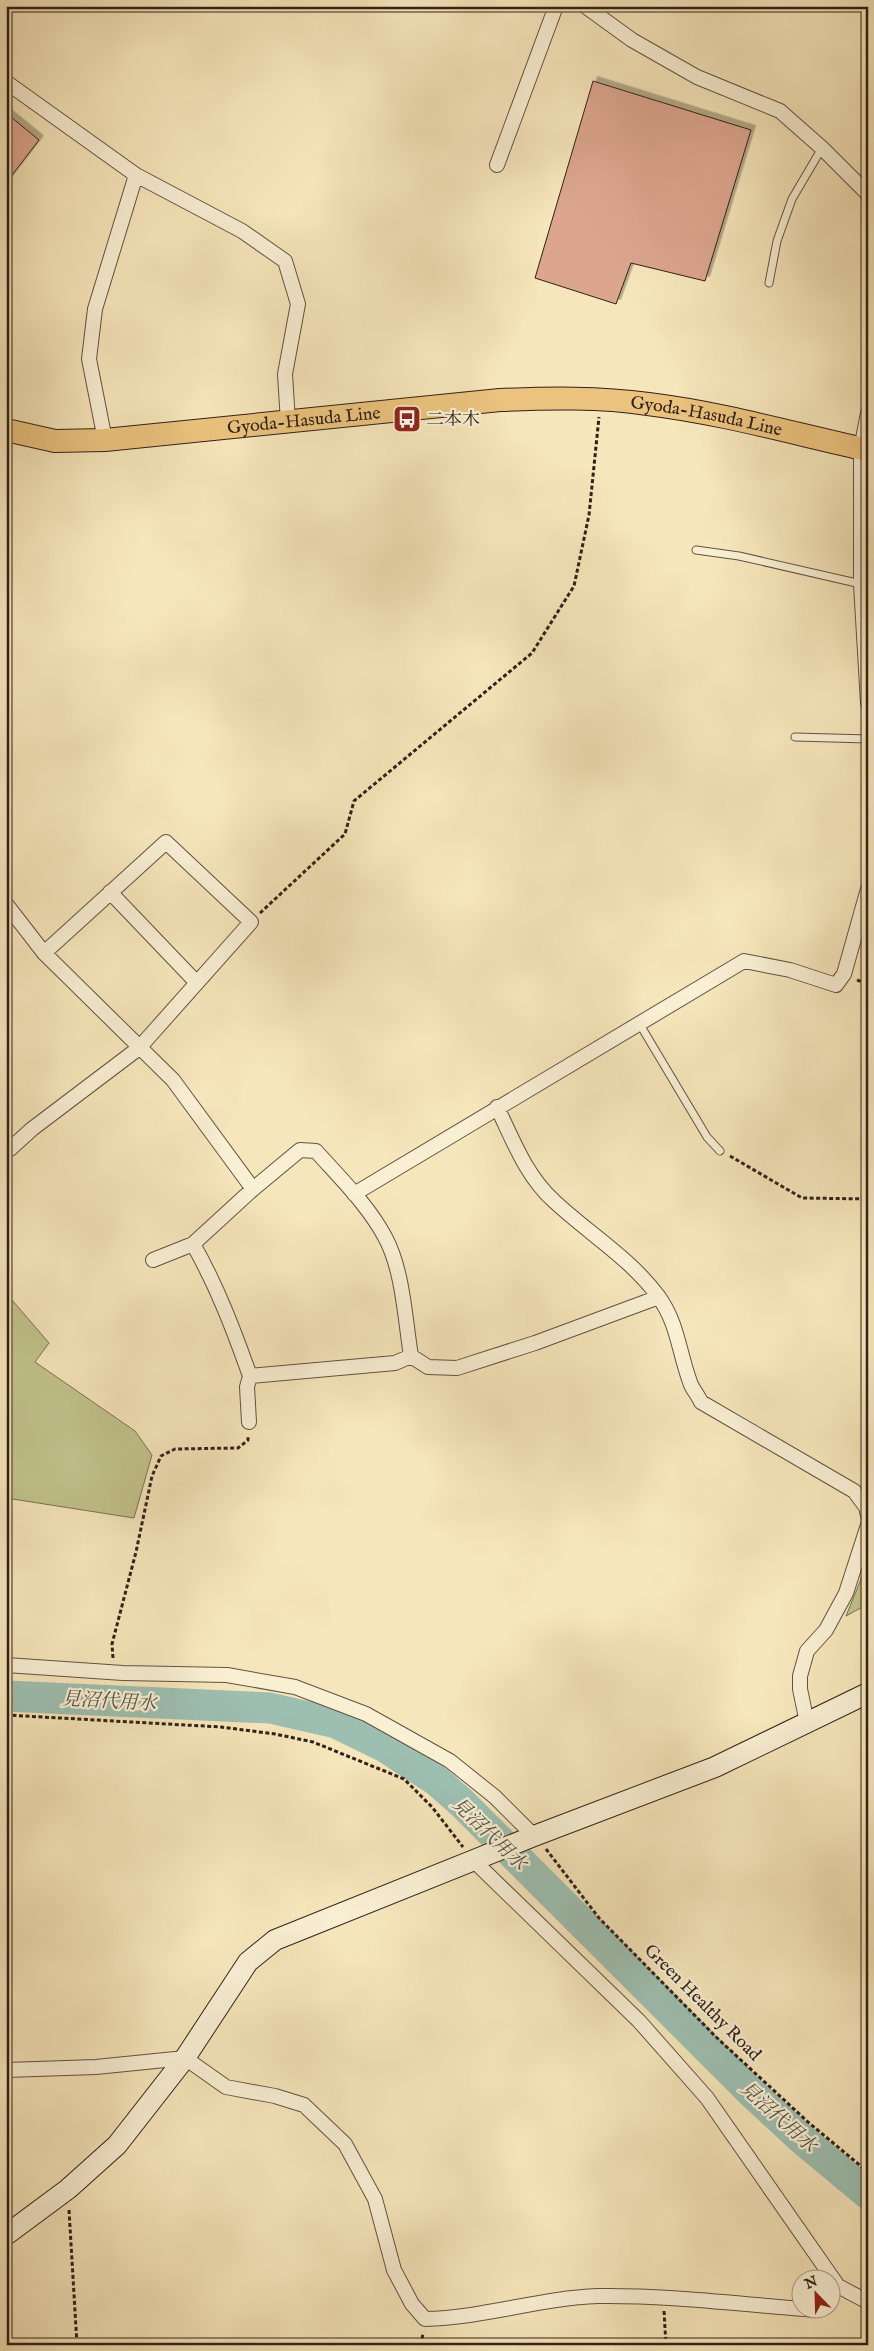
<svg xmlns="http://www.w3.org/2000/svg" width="874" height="2351" font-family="'IM FELL English','Noto Serif JP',serif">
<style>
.green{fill:#c2c38c;stroke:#797252}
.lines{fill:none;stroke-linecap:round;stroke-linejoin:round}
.river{stroke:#9dbfb1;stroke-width:31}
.building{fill:#dba58e;stroke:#302117;filter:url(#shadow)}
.lane-casing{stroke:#625240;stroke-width:9}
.street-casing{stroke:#625240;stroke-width:16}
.secondary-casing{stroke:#302117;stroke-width:22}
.primary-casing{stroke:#302117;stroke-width:24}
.path{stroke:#302117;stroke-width:3;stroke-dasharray:4 2.5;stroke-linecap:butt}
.lane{stroke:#f9efd3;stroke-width:7}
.street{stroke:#f9efd3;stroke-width:14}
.secondary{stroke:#f9efd3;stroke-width:20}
.primary{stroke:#ebc37e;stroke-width:22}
.labels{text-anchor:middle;stroke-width:4.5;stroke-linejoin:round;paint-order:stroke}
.street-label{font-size:18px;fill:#302117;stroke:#f9efd3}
.poi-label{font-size:18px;fill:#302117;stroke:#f9efd3;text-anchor:start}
.water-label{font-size:19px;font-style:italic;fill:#515045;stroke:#f9efd3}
</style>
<defs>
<filter id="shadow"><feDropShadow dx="4.5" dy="-4.5" stdDeviation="0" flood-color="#0004"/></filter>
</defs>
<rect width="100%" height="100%" fill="#f6e6bb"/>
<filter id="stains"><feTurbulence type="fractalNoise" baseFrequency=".004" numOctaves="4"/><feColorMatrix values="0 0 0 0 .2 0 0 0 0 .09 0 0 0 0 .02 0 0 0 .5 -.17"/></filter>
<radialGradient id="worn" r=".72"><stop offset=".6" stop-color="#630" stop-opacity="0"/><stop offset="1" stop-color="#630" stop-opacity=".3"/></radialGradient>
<path class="green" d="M6,1293L49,1343L35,1362L135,1431L152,1455L134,1518L6,1498Z
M868,1562V1604L846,1616Z"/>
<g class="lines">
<path class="river" d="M6,1696L270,1708L336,1723L385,1747L437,1781L462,1803L751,2092L802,2139L868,2194"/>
</g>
<path class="building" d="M593,81L751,130L705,281L631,263L616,304L535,278Z
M6,113L39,140L6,183Z"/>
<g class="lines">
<defs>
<path id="lane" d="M769,283L777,241L792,199L822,148
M696,550L739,556L861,584
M795,737L868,739
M639,1023L707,1137L720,1151"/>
<path id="street" d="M585,6L632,40L697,77L780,111L822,148L868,194
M6,82L136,175L242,231L285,261L298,304L285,374L288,422
M497,165L556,6
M868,413L861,449V584L868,703
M105,440L89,359L95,309L136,175
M110,892L197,983
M6,904L44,953L173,1080L253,1189L300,1150L316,1151C340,1178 368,1205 385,1237C403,1270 405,1319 411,1356
M497,1107C513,1140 526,1176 554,1201C588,1233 630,1258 658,1296C678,1323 679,1353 690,1382C692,1389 698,1395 701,1402L854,1491L866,1507L868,1515
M10,1149L32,1129L139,1048L251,922L166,842L44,953
M253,1189L193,1244C217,1286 234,1331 250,1376L395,1363L411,1356L428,1367L457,1368L535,1343L659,1297
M354,1194L744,961L790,970L836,985L844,974L868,889
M153,1260L193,1244
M249,1422L247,1387L250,1376
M6,1665L123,1673L227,1675L295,1687L366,1714L450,1761L495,1797L534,1836
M807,1723L800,1689V1676L807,1651L826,1630L846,1593L868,1525
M473,1860L639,2021L707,2098L838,2286L868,2302
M6,2070L96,2067L185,2058L226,2087L275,2096L304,2105L345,2144L375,2199L394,2270L412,2304L425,2319C483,2318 540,2298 598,2296C671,2295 745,2305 818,2310L819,2308"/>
<path id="secondary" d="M6,2235L68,2189L117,2145L185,2058L248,1962L275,1940L534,1836L715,1767L868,1693"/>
<g id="primary">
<path id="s1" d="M6,430L55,441L105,440L500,400C550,398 599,397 648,404C722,413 795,434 868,450"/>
</g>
</defs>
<use href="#lane" class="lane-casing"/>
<use href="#street" class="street-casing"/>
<use href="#secondary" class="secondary-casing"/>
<use href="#primary" class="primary-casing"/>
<path class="path" d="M260,913L345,834L354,801L532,653L574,586L589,515L599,417
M857,980L868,984
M730,1156L802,1198L868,1199
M113,1658L112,1644L136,1552L152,1476L161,1456L175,1449L238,1448L248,1440V1435
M6,1715L221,1727L275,1734L313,1742L404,1779L432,1807L463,1847
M546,1849L599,1918L716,2037L808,2122L868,2172
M69,2210L77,2345
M664,2311L666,2345
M421,2345L423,2333"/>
<use href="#lane" class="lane"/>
<use href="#street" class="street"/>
<use href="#secondary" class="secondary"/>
<use href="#primary" class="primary"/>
</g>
<defs>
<symbol id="bus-square" viewBox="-11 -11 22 22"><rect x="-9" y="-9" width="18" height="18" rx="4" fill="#8f2418" stroke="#f9efd3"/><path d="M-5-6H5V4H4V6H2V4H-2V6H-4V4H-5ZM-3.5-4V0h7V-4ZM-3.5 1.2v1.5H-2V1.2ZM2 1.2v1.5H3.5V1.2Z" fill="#fff"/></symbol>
</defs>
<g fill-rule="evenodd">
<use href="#bus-square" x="391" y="403" width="32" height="32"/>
</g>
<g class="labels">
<g class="street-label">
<text dy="6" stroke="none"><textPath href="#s1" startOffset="705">Gyoda-Hasuda Line</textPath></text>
<text dy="6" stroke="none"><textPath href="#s1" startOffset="300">Gyoda-Hasuda Line</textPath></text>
<text transform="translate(703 2002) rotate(45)" y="6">Green Healthy Road</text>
</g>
<g class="poi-label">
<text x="426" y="425">二本木</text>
</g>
<g class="water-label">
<text transform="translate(109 1700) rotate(3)" y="7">見沼代用水</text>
<text transform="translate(490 1833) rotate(44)" y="7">見沼代用水</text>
<text transform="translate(779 2116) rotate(42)" y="7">見沼代用水</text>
</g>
</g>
<rect width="874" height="2351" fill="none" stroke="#f6e6bb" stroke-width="25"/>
<rect x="8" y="8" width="859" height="2336" fill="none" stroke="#302117" stroke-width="2.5"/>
<rect x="12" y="12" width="849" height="2326" fill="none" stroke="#302117"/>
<g transform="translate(816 2294) rotate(337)"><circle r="24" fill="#f9efd3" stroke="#a99d88"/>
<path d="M0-4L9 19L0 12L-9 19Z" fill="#8f2418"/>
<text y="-8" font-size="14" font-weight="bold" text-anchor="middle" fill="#302117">N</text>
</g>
<rect width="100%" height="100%" filter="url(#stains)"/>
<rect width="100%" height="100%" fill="url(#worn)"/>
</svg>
